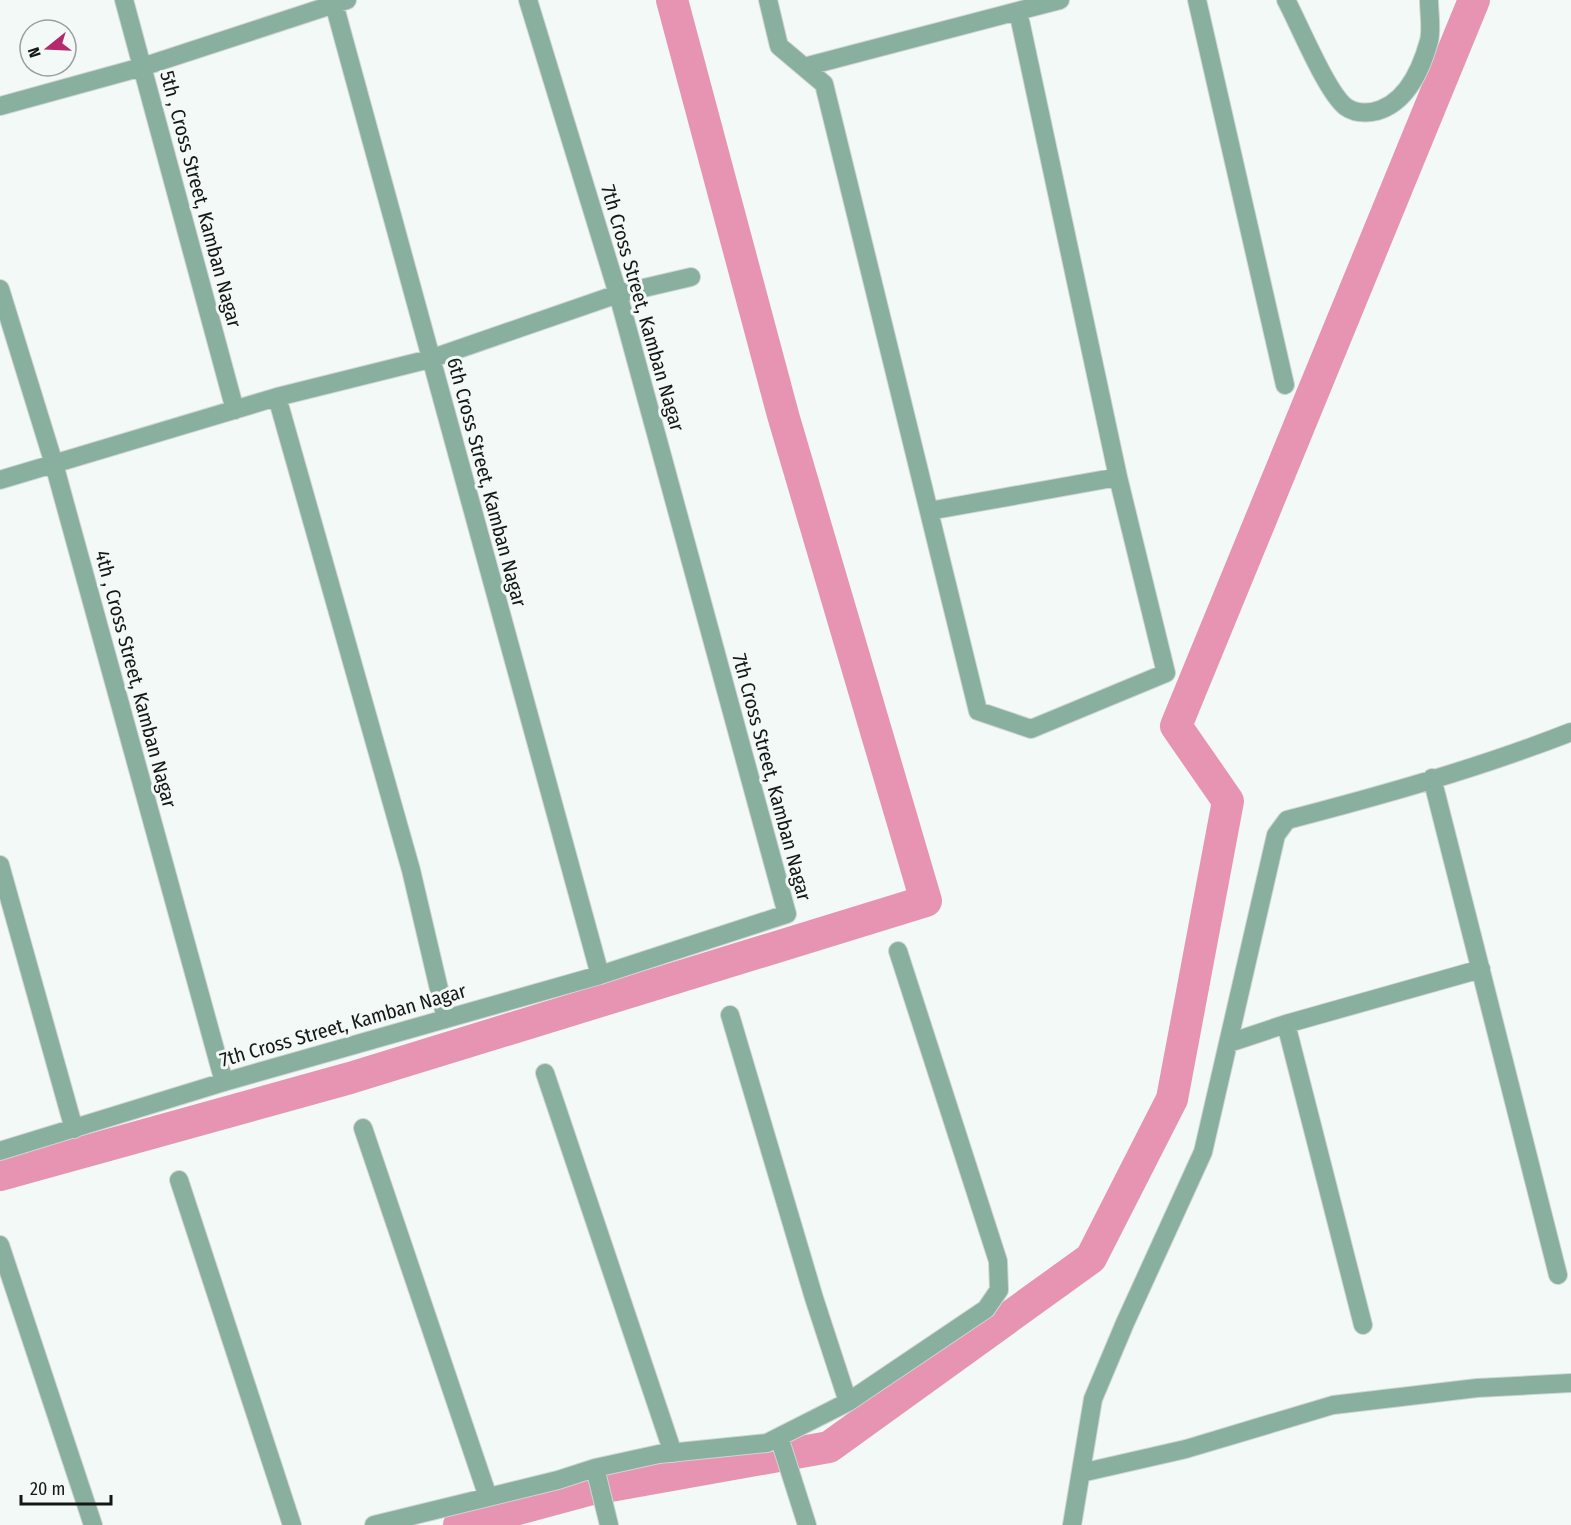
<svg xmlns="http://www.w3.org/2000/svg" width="1571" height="1525" font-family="'Fira Sans Condensed',sans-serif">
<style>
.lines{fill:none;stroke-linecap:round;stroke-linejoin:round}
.canal{stroke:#e794b2;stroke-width:32}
.minor-casing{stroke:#ced5d2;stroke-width:20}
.minor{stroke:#89af9e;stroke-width:18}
.labels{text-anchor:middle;stroke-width:6;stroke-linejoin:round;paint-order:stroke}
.street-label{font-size:20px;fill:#141716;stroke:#f2f9f6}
</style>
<rect width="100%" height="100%" fill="#f2f9f6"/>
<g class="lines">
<path class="canal" d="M0,1175L350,1078L926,901L783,415L672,0
M459,1525L588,1490L829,1447L1091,1258L1172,1099L1228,801L1176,726L1474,0"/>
<defs>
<path id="minor" d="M124,0L235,410
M333,0L600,975
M768,0L779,46L824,84L978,711L1031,729L1166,673L1118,477L1018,11
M1197,0L1285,385
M1286,0C1299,24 1327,93 1346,107C1354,113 1363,113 1372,112C1405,106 1421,70 1429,41C1432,29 1429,13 1429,0
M804,67L1060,0
M0,106L142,67L347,0
M0,289L54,464L224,1082
M277,397L411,870L446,1019
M0,480L277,397L430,359L618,294L691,277
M929,511L1118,477
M1432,778L1558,1275
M0,865L74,1129
M730,1015L814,1298L848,1402
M1286,1024L1363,1325
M1229,1043L1286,1024L1481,969
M545,1073L673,1453
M363,1128L488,1497
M0,1151L224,1082L600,975L787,914L618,294L528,0
M179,1180L292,1525
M0,1245L93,1525
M779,1437L807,1525
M595,1468L609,1525
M1081,1473L1186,1449L1333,1405L1477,1388L1571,1383
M374,1525L558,1480L595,1468L659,1454L767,1443L848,1402L986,1309L999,1290L998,1261L898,951
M1072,1525L1093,1399L1125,1323L1203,1152L1276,835L1287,820C1383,795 1479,768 1571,732"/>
</defs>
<use href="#minor" class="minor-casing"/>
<use href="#minor" class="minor"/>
</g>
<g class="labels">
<g class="street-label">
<text transform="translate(201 199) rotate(75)" y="7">5th , Cross Street, Kamban Nagar</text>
<text transform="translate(643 308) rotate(74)" y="7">7th Cross Street, Kamban Nagar</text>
<text transform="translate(487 482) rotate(75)" y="7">6th Cross Street, Kamban Nagar</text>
<text transform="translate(136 679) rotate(75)" y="7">4th , Cross Street, Kamban Nagar</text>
<text transform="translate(772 777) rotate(75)" y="7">7th Cross Street, Kamban Nagar</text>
<text transform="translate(343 1025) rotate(-16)" y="7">7th Cross Street, Kamban Nagar</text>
</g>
</g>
<g transform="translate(48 48) rotate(252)"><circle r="28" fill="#f2f9f6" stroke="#999f9c" stroke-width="1.5"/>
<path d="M0-4.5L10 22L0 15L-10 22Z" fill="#b32b6c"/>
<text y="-9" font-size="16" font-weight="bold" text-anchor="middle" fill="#141716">N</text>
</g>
<path d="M21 1495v9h90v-9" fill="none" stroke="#141716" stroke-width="3"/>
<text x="30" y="1495" font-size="18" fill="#141716" stroke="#f2f9f6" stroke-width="4.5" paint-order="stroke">20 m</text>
</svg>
